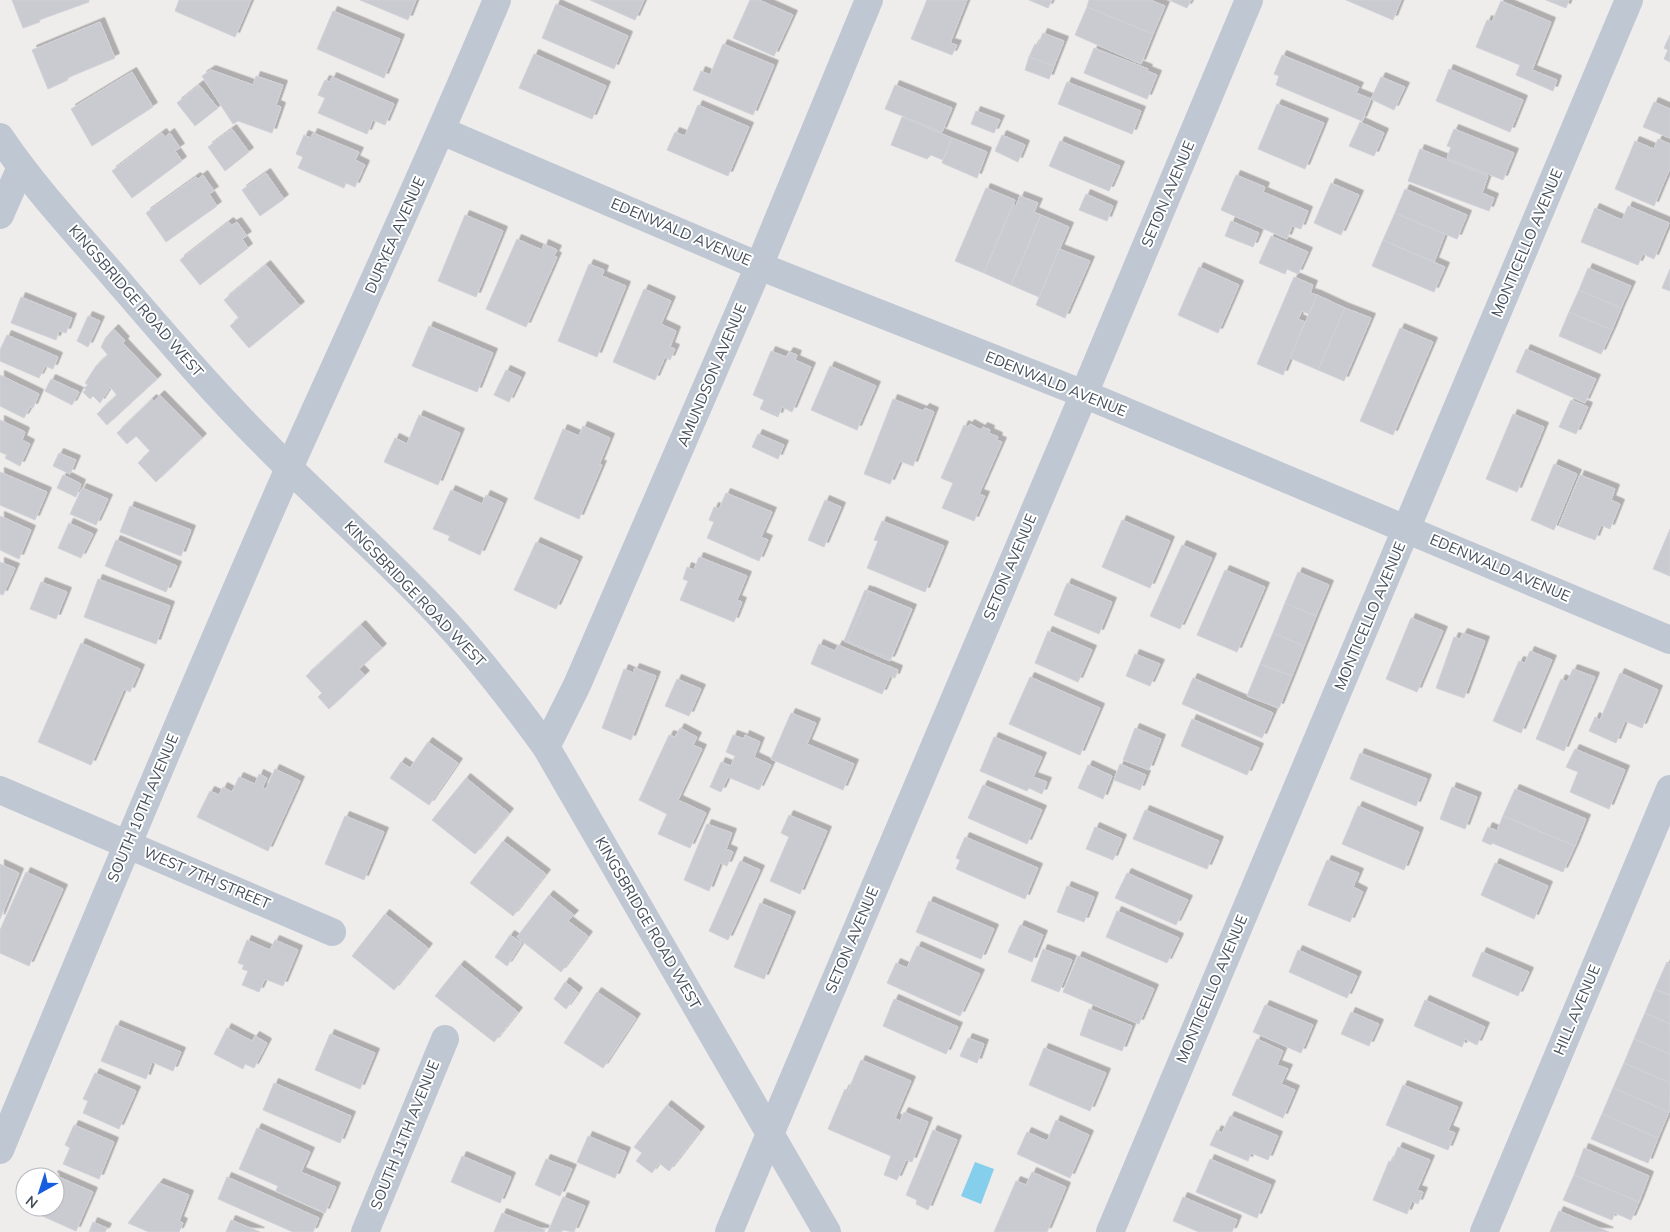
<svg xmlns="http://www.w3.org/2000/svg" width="1670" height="1232" font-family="Mulish,sans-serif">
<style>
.water{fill:#85ceec}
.building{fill:#c9cbd1;stroke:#d0d2d8;filter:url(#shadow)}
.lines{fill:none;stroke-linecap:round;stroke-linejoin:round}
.minor{stroke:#bfc7d2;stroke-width:28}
.tertiary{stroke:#bfc7d2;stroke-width:28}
.labels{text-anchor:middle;stroke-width:4;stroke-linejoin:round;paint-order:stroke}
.street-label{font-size:15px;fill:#444e5a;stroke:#fff}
</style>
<defs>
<filter id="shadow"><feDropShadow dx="4.5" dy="-4.5" stdDeviation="0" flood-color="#0004"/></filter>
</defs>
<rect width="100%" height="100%" fill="#efecec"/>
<path class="water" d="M975,1162L994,1169L981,1204L961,1196Z"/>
<path class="building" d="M12,0H89V2L39,20L40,22L23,28Z
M179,0H251L235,37L175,11Z
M360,0H416L408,20Z
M590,0H644L635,20Z
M750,0H759L793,15L774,56L733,38Z
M927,0H967L950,43L957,45L952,55L911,39Z
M1029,0H1052L1048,8Z
M1089,0H1150L1165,6L1153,34L1087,7Z
M1169,0H1191L1187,8Z
M1346,0H1401L1393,20Z
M1546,0H1569L1566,8Z
M1501,1L1551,22L1532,70L1557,80L1553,91L1516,75L1520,65L1476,47L1487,20L1492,22Z
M556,4L628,36L614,69L542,38Z
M1087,7L1153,34L1141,64L1075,35Z
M333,11L400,39L384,78L317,49Z
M100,22L115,58L67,78L68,80L48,89L32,50Z
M1043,33L1064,41L1054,66L1029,57L1035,44L1038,45Z
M1670,35V62L1664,59L1668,50L1664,48Z
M723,44L774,65L753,115L693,90L701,71L710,75Z
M1094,48L1148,69L1147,71L1157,75L1147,99L1084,73Z
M534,54L606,86L592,119L519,88Z
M1282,55L1359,87L1356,93L1371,99L1362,121L1276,85L1279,76L1274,74Z
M1029,57L1054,66L1049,79L1025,70Z
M1449,69L1523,100L1510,132L1436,101Z
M211,70L253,85L256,76L283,85L276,105L281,107L272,133L238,121L233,124L202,76Z
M132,72L153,107L92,146L71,109Z
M332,77L394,104L385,125L373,120L367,134L318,113L325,98L318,95L325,80L330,82Z
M1381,77L1405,87L1394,110L1371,99Z
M1067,82L1141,111L1132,134L1058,104Z
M199,85L218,108L195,126L177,103Z
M895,85L952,108L942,132L885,109Z
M1654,102L1670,109V138L1643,127Z
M1277,104L1324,123L1305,169L1258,149Z
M698,105L749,127L728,176L667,150L675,132L685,136Z
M976,111L1000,120L994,133L971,124Z
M902,117L952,138L943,160L931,155L927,159L891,145Z
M1360,122L1384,133L1374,156L1349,146Z
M232,129L249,152L225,171L208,147Z
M1454,129L1514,153L1503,180L1447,158L1451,147L1447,146Z
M162,133L165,137L170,133L180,148L175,151L182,161L132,198L112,171Z
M313,133L359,152L355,160L365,165L355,187L346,183L344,188L298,168L303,157L296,154L304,135L311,138Z
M1002,135L1025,145L1018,162L995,151Z
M952,138L987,152L977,178L942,163Z
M1658,139L1670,144V168L1654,206L1615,189L1635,141L1654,149Z
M1060,141L1120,166L1109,191L1049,166Z
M1420,149L1488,176L1482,193L1494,198L1489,211L1408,181Z
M266,173L284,199L260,216L242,190Z
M203,175L214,191L209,194L217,206L166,242L146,213L196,177L198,179Z
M1236,175L1265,187L1263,192L1308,211L1301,229L1292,226L1287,239L1221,210Z
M1331,183L1359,195L1341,235L1314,223Z
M986,188L1015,200L984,273L955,261Z
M1405,189L1467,215L1457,239L1395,213Z
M1086,194L1113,206L1107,221L1079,210Z
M1020,196L1038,203L1034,212L1041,215L1011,285L984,273L1013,204L1016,206Z
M1628,206L1669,223L1654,259L1643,254L1638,265L1581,242L1595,208L1622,220Z
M1395,213L1445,234L1434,262L1383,240Z
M465,215L503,231L476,297L438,281Z
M1041,215L1069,227L1039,297L1011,285Z
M1231,221L1259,233L1253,247L1225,236Z
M229,222L232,225L237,222L247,236L242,239L248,248L200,285L180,260Z
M1271,236L1308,252L1298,274L1287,269L1285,274L1259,263Z
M517,239L542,250L544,244L557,250L554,256L557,257L526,327L486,309Z
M1383,240L1445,267L1434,292L1372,266Z
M1059,249L1090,261L1065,318L1036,305Z
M589,264L604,270L602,276L626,286L597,357L558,341Z
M266,265L300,306L249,348L230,326L239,318L224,300Z
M1199,267L1239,285L1218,333L1178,315Z
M1588,268L1631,286L1621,308L1579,290Z
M1670,269V291L1662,288Z
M1294,277L1313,285L1310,293L1317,295L1309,314L1302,311L1298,319L1305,322L1283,375L1257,364Z
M644,289L671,301L661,324L676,331L670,347L675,349L670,360L665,357L655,380L613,362Z
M1579,290L1621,308L1612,330L1569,312Z
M1317,295L1345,308L1318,370L1290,358Z
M21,297L72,318L66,333L59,331L56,340L11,323Z
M1345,308L1371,318L1344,381L1318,370Z
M1569,312L1612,330L1601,354L1559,336Z
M88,316L100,321L88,347L77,341Z
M429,326L493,353L477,392L412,366Z
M1400,328L1433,342L1393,435L1360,421Z
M114,329L125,341L123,343L157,379L107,425L97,414L117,395L110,387L100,403L93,396L90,399L83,392L86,390L84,388L88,385L85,383L96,366L108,355L101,347L106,337Z
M7,335L58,357L53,369L45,366L39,378L0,361V350Z
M1526,349L1596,379L1585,403L1516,372Z
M771,351L786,357L789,352L797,355L795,360L811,367L792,412L782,407L778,417L760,409L764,400L753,395Z
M830,366L876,386L857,430L811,410Z
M506,370L521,377L509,402L494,395Z
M0,375L39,394L33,408L30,407L24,418L0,406Z
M51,379L79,392L72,405L45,391Z
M160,395L202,438L156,482L138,463L150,451L136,436L127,444L117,433L152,399L154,401Z
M893,399L923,411L925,408L934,412L913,466L900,461L890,484L864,474Z
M1571,400L1588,407L1576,434L1559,427Z
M1513,414L1544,427L1517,492L1486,479Z
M419,415L460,433L438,485L384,462L395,438L407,444Z
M0,420L25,432L22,440L30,444L20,466L5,458L7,455L0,452Z
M970,424L981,430L983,427L990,430L989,433L998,437L997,440L1002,442L979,494L985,496L974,521L942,508L953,483L941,478L964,425L968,427Z
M583,426L610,438L599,465H602L579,519L534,499L563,429L579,436Z
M758,434L784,445L778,459L752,447Z
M59,453L76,460L70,474L53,466Z
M1554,464L1577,474L1554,530L1531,520Z
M0,472L47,492L35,520L0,505Z
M63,475L81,484L76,497L57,488Z
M1580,475L1615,489L1611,500L1620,504L1610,529L1601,525L1595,540L1559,526Z
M82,488L108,499L96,525L70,514Z
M451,490L482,504L486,495L503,503L480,555L448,540L450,536L433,529Z
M726,493L772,512L761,537L768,540L759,561L707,538L714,522L709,520L714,507L719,509Z
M825,500L841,507L824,547L808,540Z
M130,506L191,530L181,556L120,532Z
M0,516L31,530L19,559L0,550Z
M1122,520L1170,541L1150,588L1102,567Z
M882,521L944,546L925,592L867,568L878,541L874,540Z
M69,523L93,534L81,558L58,548Z
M1670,529V576L1653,569Z
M116,540L177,566L166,592L105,566Z
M536,542L578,561L556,609L514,590Z
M1182,545L1212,558L1180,629L1150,616Z
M699,557L747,576L737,600L742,602L734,622L680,600L688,581L683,579L687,567L694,570Z
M0,562L15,568L3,595L0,594Z
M1225,570L1265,587L1237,652L1197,635Z
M1298,572L1329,585L1316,616L1285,603Z
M98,579L170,606L156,644L84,617Z
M41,582L67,592L56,619L30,609Z
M1067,583L1112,602L1099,634L1054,615Z
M865,590L912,609L890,661L844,641Z
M869,591L911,609L891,659L848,641Z
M1285,603L1316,616L1304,646L1273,633Z
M1411,618L1443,631L1417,692L1386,679Z
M361,625L382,648L359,669L365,675L329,709L318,697L322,693L306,676Z
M1048,631L1092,650L1078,682L1035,663Z
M1273,633L1304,646L1292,676L1260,664Z
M1463,633L1485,641L1464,698L1436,688L1454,637L1460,639Z
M81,643L140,669L130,692L124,689L91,765L38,742Z
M819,644L835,651L838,645L898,670L895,678L890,676L882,694L811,664Z
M1530,651L1552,660L1521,733L1493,721L1519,661L1525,663Z
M1135,654L1160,664L1150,686L1126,676Z
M1260,664L1292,676L1279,708L1247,696Z
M635,668L656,676L631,740L602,728L624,669L633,673Z
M1573,669L1595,677L1564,751L1536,739L1561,679L1567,682Z
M1620,673L1658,690L1642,728L1625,721L1616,743L1589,731L1595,717L1600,720Z
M1030,677L1100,708L1080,755L1009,724Z
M1193,678L1273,713L1262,738L1182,704Z
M677,679L701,689L689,716L665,706Z
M791,713L816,723L807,744L854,764L843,790L771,759Z
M1192,719L1259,748L1247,775L1181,746Z
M680,728L697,737L693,745L702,749L678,800L706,813L690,848L658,834L667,814L639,800L669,735L675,737Z
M1135,728L1161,739L1149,770L1123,760Z
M733,735L744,739L745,735L760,742L754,757L771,765L759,790L728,777L721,792L710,787L721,762L731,766L735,756L726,752Z
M994,737L1042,757L1033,777L1047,782L1042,794L1029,788L1027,791L980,771Z
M428,742L458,763L429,805L390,778L401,762L410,768Z
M1575,749L1625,770L1609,809L1570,792L1578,772L1566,767Z
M1360,753L1427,779L1416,806L1350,779Z
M1120,764L1146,775L1140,790L1114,780Z
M1088,765L1112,776L1103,799L1078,788Z
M275,769L300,781L268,851L197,817L210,791L219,795L223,787L232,792L239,777L255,784L259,774L267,778L262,788L266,789Z
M466,778L509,813L475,854L432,820Z
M983,785L1042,810L1027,844L968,818Z
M1452,787L1477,797L1465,829L1440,819Z
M1515,789L1586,819L1575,846L1503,816Z
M1358,806L1419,832L1404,870L1342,844Z
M1145,810L1219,841L1207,869L1133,839Z
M789,815L827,831L800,894L770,881L789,837L781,833Z
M345,816L384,832L364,880L325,864Z
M1503,816L1575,846L1563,872L1492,843L1491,845L1482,841L1488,827L1497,831Z
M707,824L732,833L726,849L733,852L727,866L720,863L709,891L684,880Z
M1095,827L1122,839L1113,860L1086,849Z
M965,837L1038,868L1025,899L956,869L960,860L956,858Z
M503,841L546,874L513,916L470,883Z
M1327,860L1359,873L1353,887L1363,892L1350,922L1308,905Z
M740,861L760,870L728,940L709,931Z
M1495,863L1548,886L1534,919L1481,895Z
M0,864L19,873L0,919Z
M26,872L63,889L29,966L0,953V930Z
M1127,873L1188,900L1176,925L1115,898Z
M1067,886L1094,897L1084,922L1057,912Z
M549,895L574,915L568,921L588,936L561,972L517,937Z
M929,901L994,929L981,959L916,932Z
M760,903L791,916L764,979L734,967Z
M1117,911L1179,938L1167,963L1106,937Z
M385,914L428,948L394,990L352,956Z
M1020,925L1043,935L1032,962L1008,952Z
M510,935L522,943L507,966L495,957Z
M247,940L270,950L275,940L298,950L283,986L265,979L259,992L242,985L248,971L242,969L244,965L238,963Z
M917,946L980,974L960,1016L887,983L896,963L907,968Z
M1043,949L1072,960L1059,992L1031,981Z
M1298,950L1357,976L1347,998L1289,972Z
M1482,952L1529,972L1518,996L1472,976Z
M1078,956L1154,989L1139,1024L1063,992Z
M1667,962L1670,964V995L1655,989Z
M460,965L518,1012L494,1042L435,996Z
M565,982L578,992L566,1009L554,999Z
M1655,989L1670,995V1024L1645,1013Z
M597,992L636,1018L603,1068L564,1043Z
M894,999L958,1027L946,1054L883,1026Z
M1425,1000L1485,1027L1477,1045L1465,1039L1462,1047L1414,1026Z
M1265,1005L1313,1025L1301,1053L1253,1032Z
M1089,1009L1132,1026L1122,1051L1080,1035Z
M1351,1012L1379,1024L1369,1046L1341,1034Z
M1645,1013L1670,1024V1054L1634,1039Z
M116,1025L181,1052L173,1071L152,1062L146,1079L101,1061Z
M227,1028L252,1041L255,1036L267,1043L254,1068L245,1064L243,1069L214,1054Z
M330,1034L375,1053L360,1089L315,1070Z
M968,1038L984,1044L977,1063L960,1056Z
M1257,1039L1283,1051L1277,1065L1288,1069L1281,1084L1295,1090L1283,1118L1232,1095Z
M1634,1039L1670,1054V1083L1624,1063Z
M1044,1048L1106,1073L1090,1111L1029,1085Z
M861,1060L911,1081L895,1118L900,1121L904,1112L928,1122L912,1162L906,1160L897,1180L884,1175L891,1156L828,1129L845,1089L848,1091Z
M1624,1063L1670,1083L1669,1112L1613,1088Z
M95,1073L136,1091L119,1129L83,1113L88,1101L83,1099Z
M274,1083L351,1116L340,1143L263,1110Z
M1403,1085L1458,1107L1448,1130L1455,1133L1448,1150L1386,1125Z
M1613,1088L1669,1112L1658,1138L1602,1114Z
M667,1105L700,1131L669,1171L659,1163L652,1173L636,1161L642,1153L634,1147Z
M1602,1114L1658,1138L1648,1163L1591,1139Z
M1230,1116L1278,1136L1268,1160L1251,1153L1248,1161L1210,1145L1217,1130L1222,1133Z
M1056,1120L1089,1135L1070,1178L1017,1154L1027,1132L1047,1141Z
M74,1125L114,1142L99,1179L63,1164L70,1148L65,1145Z
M257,1128L310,1152L301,1172L336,1187L325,1213L276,1191L278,1186L239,1169Z
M933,1130L957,1140L928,1210L916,1204L917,1200L906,1195Z
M588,1136L626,1152L615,1178L577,1162Z
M1398,1147L1430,1160L1417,1190L1423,1192L1418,1204L1412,1201L1407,1214L1373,1200L1389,1161L1392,1162Z
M1584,1148L1649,1176L1639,1202L1574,1175Z
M462,1156L511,1177L500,1203L451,1182Z
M546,1159L572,1169L560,1196L535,1185Z
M1210,1159L1271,1185L1257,1218L1196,1192Z
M1032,1172L1066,1187L1047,1232H994L1016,1181L1026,1185Z
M54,1175L93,1192L76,1231L40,1215L43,1207H55V1177H53Z
M1574,1175L1639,1202L1631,1220L1615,1213L1612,1220L1563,1200Z
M227,1177L319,1218L313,1232H293L218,1199Z
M159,1183L189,1195L179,1221L183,1223L179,1232H149L128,1223Z
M563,1197L585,1206L574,1232L562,1230V1232H548Z
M1183,1197L1237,1220L1232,1232H1199L1173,1221Z
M1559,1211L1609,1232H1550Z
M502,1213L545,1230L544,1232H494Z
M231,1220L260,1232H226Z
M93,1222L107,1228L105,1232H89Z"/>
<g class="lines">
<path class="minor" d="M442,131L759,266L1084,394L1670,640
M0,215L21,167
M546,747L577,685L759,266L869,0
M0,790L332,932
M770,1134L1084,394L1249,0
M0,1150C95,921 190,693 290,466C360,311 431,157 497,0
M365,1232L445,1039
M1110,1232L1629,0
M1484,1232L1670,789"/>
<path class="tertiary" d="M0,137C33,186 74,230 112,274C162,332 212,391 266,445C325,505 389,560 445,621C482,661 514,703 546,747L827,1232
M729,1232L770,1134"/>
</g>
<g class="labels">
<g class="street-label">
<text transform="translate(1168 194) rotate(-67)" y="5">SETON AVENUE</text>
<text transform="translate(681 232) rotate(23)" y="5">EDENWALD AVENUE</text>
<text transform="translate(395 235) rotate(-66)" y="5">DURYEA AVENUE</text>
<text transform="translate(1527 243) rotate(-67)" y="5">MONTICELLO AVENUE</text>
<text transform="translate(136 301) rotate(49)" y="5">KINGSBRIDGE ROAD WEST</text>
<text transform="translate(712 375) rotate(-67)" y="5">AMUNDSON AVENUE</text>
<text transform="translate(1056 384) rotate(22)" y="5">EDENWALD AVENUE</text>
<text transform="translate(1010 567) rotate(-67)" y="5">SETON AVENUE</text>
<text transform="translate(1500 568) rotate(23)" y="5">EDENWALD AVENUE</text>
<text transform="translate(415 594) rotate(46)" y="5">KINGSBRIDGE ROAD WEST</text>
<text transform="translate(1370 616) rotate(-67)" y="5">MONTICELLO AVENUE</text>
<text transform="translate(143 808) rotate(-67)" y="5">SOUTH 10TH AVENUE</text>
<text transform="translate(207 878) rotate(23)" y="5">WEST 7TH STREET</text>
<text transform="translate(648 923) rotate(60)" y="5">KINGSBRIDGE ROAD WEST</text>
<text transform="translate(852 940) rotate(-67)" y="5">SETON AVENUE</text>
<text transform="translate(1212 989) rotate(-67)" y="5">MONTICELLO AVENUE</text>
<text transform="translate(1577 1010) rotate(-67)" y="5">HILL AVENUE</text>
<text transform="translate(405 1135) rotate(-68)" y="5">SOUTH 11TH AVENUE</text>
</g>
</g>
<g transform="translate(40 1192) rotate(219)"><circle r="24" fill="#ffffff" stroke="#b4b8bd"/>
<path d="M0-4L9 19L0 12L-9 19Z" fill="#165ddf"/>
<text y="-8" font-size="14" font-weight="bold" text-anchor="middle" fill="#444e5a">N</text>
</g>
</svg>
